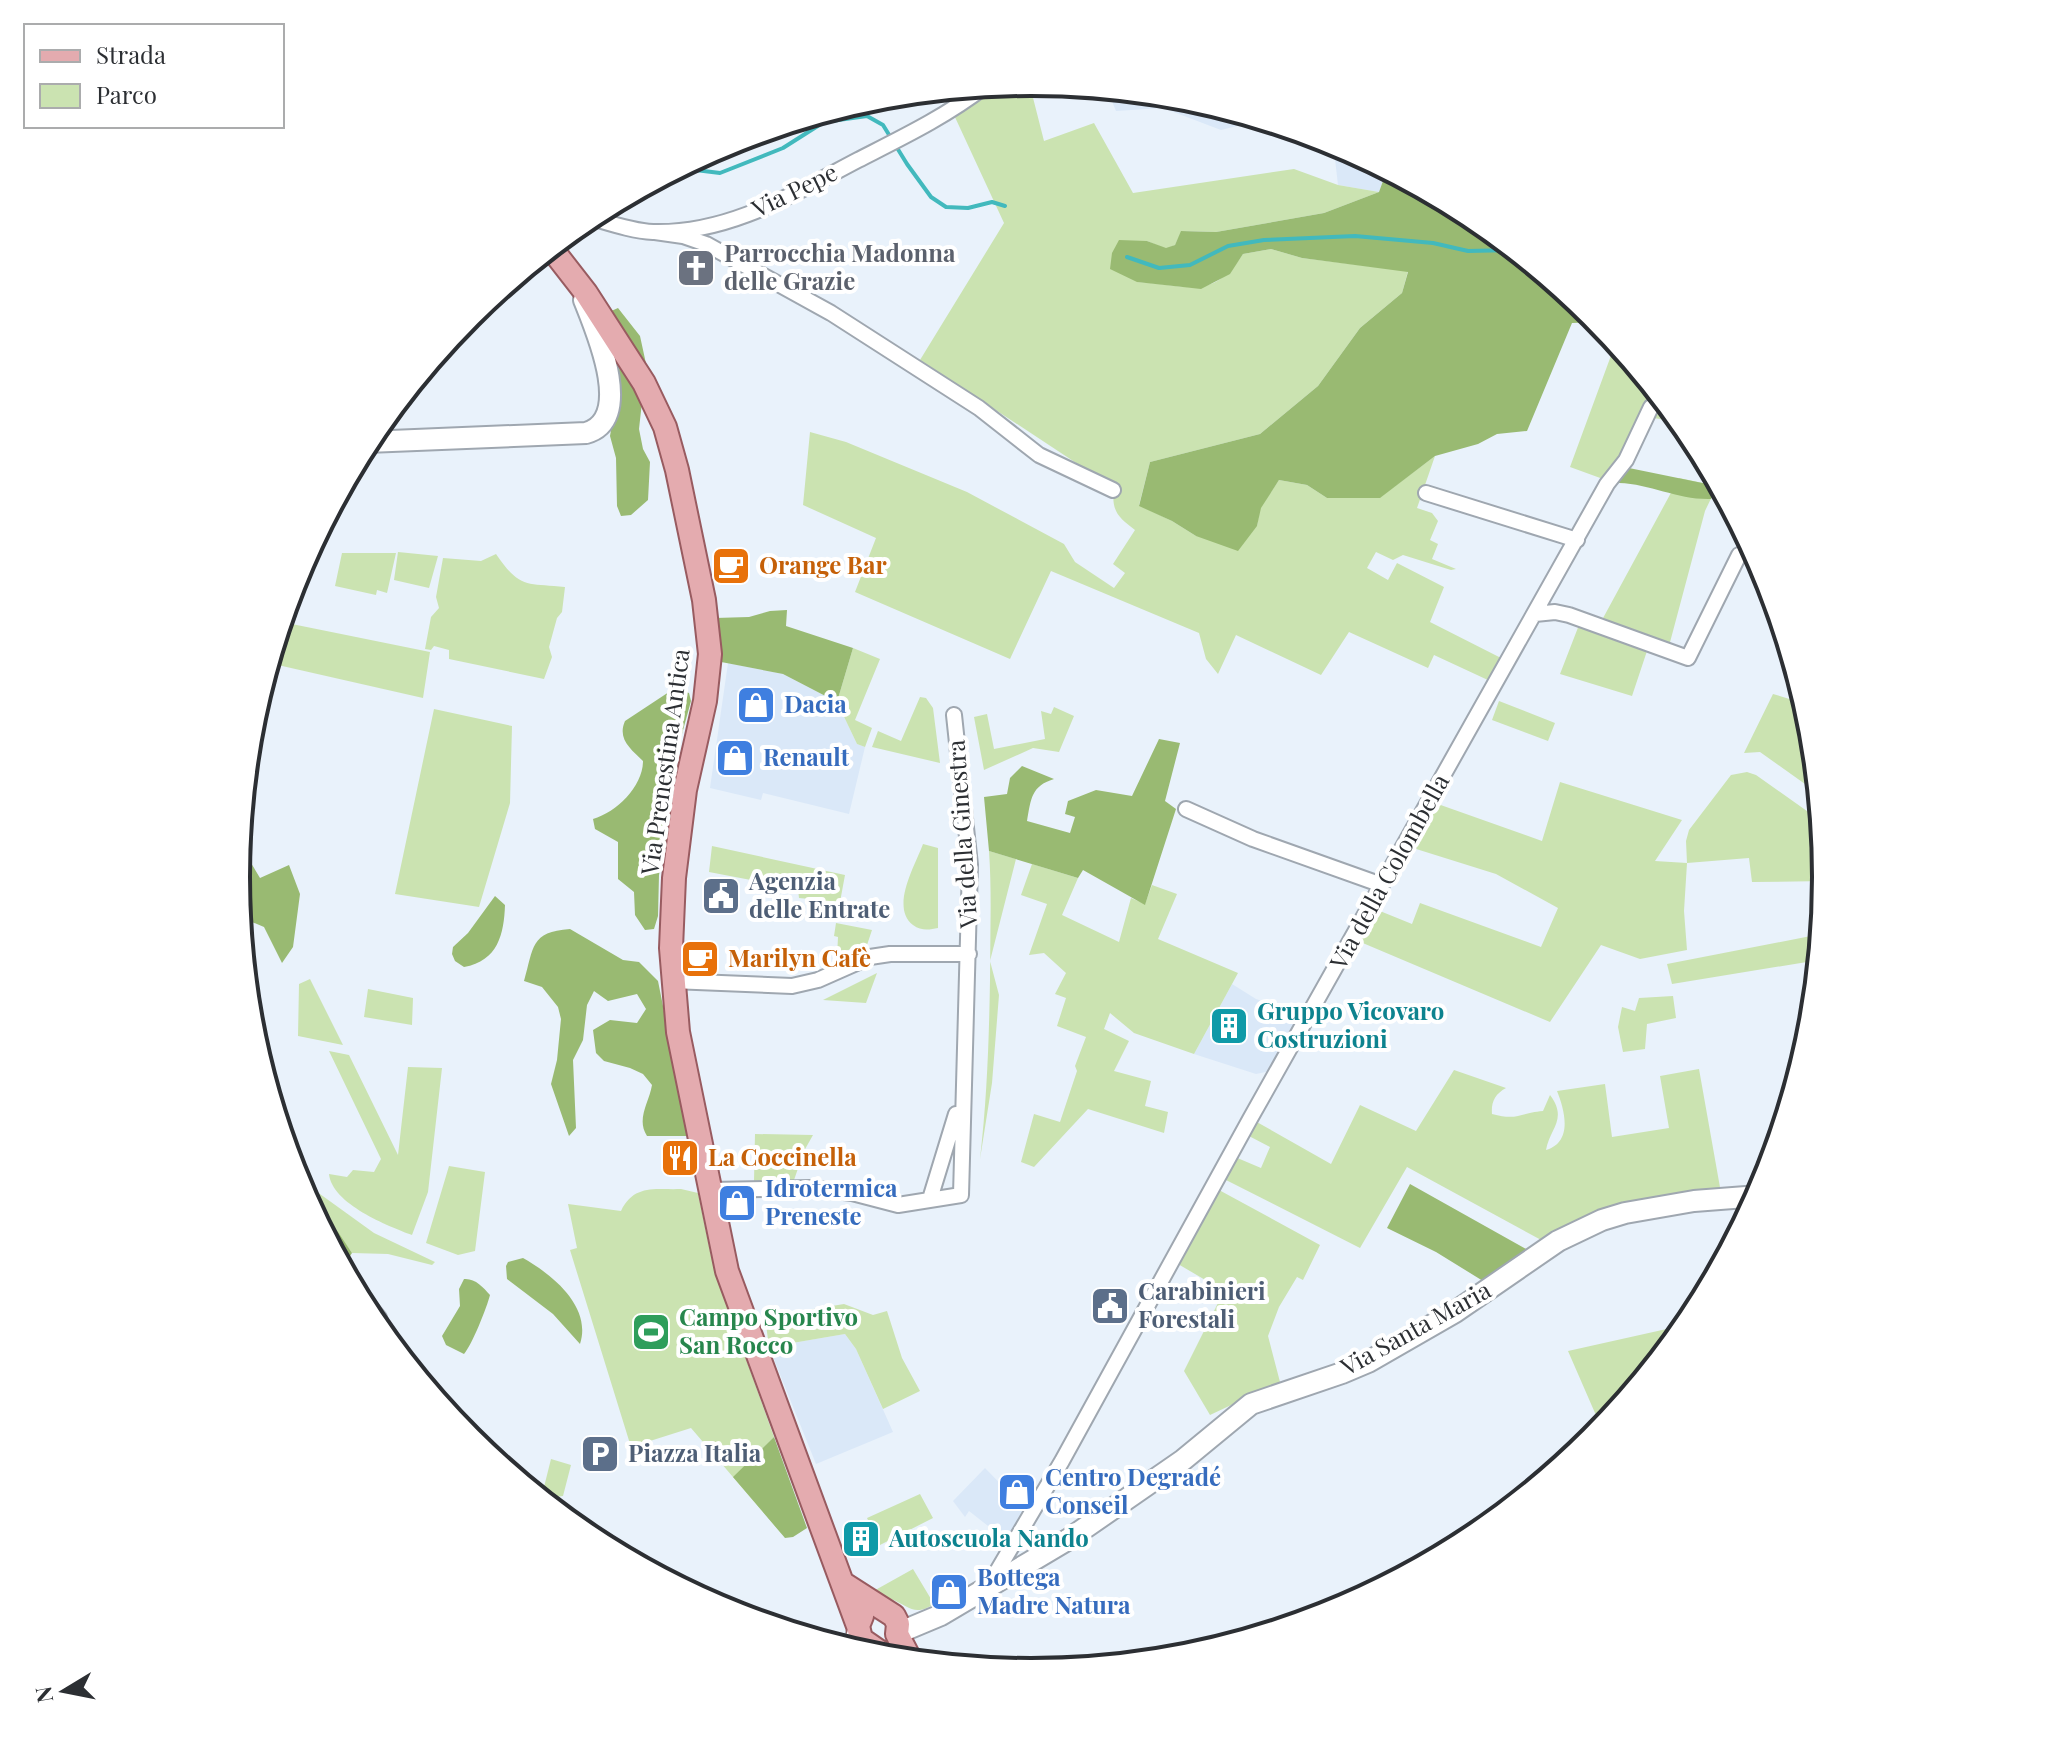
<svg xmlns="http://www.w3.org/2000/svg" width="2063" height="1755" font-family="'Playfair Display',serif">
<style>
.built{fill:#dae8f8}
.green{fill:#cbe3b1}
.forest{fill:#99ba72}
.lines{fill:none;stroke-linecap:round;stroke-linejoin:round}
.stream{stroke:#42b9bd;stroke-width:4}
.street-casing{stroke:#9fa7b0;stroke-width:18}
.secondary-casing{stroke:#9fa7b0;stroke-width:24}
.primary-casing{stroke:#985b60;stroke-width:26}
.street{stroke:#fff;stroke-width:14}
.secondary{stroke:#fff;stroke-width:20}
.primary{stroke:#e4abaf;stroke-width:22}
.labels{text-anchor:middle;stroke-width:8;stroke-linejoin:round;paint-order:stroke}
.street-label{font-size:24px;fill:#2c2f33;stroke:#fff}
.worship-label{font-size:24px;font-weight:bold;fill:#5b616d;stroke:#fff;text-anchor:start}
.food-label{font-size:24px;font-weight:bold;fill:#c56008;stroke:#fff;text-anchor:start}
.shop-label{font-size:24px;font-weight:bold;fill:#366cbe;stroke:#fff;text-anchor:start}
.service-label{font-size:24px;font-weight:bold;fill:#4e5e75;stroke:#fff;text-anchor:start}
.culture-label{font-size:24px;font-weight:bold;fill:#0d838f;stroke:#fff;text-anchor:start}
.leisure-label{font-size:24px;font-weight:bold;fill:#27864d;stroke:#fff;text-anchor:start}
.rim{fill:none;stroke:#2c2f33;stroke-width:4}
</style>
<rect width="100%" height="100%" fill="#e9f2fb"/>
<path class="built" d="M1107,89L1187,97L1261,120L1221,130L1163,108L1116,111Z
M1317,137L1336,143L1387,170L1379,192L1338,185L1335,159Z
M728,663L783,674L837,702L857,744L865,747L849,814L763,793L761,800L710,788Z
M1232,984L1256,999L1301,1014L1270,1071L1256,1074L1194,1054Z
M845,1334L856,1349L893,1432L816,1464L769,1347Z
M985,1468L1025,1509L999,1551L989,1543L997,1533L969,1511L965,1517L953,1501Z"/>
<path class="green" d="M1029,82L1044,141L1094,123L1133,193L1294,169L1338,185L1379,192L1324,213L1216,232L1182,231L1175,245L1166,249L1147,241L1137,282C1186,284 1211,303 1243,254L1271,249L1302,258L1408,271L1402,293L1360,328L1318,386L1260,434L1150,462L1139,505L1172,521L1196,536L1257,526L1260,508L1279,480L1307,485L1327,498H1379L1435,456L1417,508L1432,513L1438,521L1430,540L1438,544L1432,559L1456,569L1451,570L1403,555L1393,560L1376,552L1367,568L1388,580L1397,563L1444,587L1430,622L1503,659L1490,681L1434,655L1428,668L1349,632L1321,675L1236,635L1218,674L1206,659L1199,633L1051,571L1010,659L855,592L876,538L803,505L810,432L846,442L967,492L1064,544L1075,562L1114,588L1125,573L1113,564L1135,530C1118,517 1111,511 1114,488L920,360L1004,223L954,115L988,86Z
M1616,342L1682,422L1653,418L1629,468L1611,465L1603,479L1570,467Z
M1679,478L1717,486L1705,511L1669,646L1602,620Z
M398,552L438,556L429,588L394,580Z
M342,553H396L387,593L377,590L376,595L335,586Z
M496,554C520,589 526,583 565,587L562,612L557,618L549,647L552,657L544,679L449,659V650L434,646L431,650L425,649L431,617L439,608L436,597L443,558L481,561Z
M282,622L430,652L423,698L269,663Z
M1579,625L1648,648L1632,696L1560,674Z
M853,648L880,659L855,720L872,728L865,747L857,744L837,702Z
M1773,694L1806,704L1812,723L1819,794L1760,752L1744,753Z
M920,697L926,698L933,708L940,763L872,747L878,731L901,741Z
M1499,701L1555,723L1548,741L1492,720Z
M1054,707L1074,716L1059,752L1033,748L984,770L974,717L987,714L994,749L1045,739L1041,711L1051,714Z
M434,709L512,726L510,803L479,907L395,894Z
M1747,772L1756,775L1821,821L1827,881L1752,882L1749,858L1687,863L1684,911L1687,950L1640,959L1601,945L1550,1022L1358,941L1375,909L1412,924L1420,903L1541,947L1558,908L1496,874L1413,848L1435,803L1542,841L1560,782L1682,820L1655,861L1687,863L1686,841L1689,830L1731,775Z
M923,844L938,848V928C929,930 921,931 913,925C890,907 915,866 923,844Z
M712,846L845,875L840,902L799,898L798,889L709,872Z
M989,851L1016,859L990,961L999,995L992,1083L980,1159C987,1099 989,1040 990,980C990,937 992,894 989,851Z
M1032,864L1078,878L1062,915L1119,942L1131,898L1145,904L1152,885L1177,894L1158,939L1238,973L1194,1054L1134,1033L1110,1013L1104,1029L1129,1041L1114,1071L1151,1081L1145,1106L1168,1112L1164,1133L1088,1109L1034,1167L1021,1162L1034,1114L1060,1122L1077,1071L1075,1066L1086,1037L1057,1026L1066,998L1055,994L1066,973L1044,953L1029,955L1047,904L1021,895Z
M836,923L872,930L867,945L855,951L854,947L843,953L845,958L840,961L837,957L838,937L834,936Z
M1821,934L1819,960L1672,984L1667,964Z
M877,973L866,1003L823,1000Z
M310,979L343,1045L298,1036L299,984Z
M368,989L413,998L412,1025L364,1017Z
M1673,996L1676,1018L1647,1024L1645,1049L1623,1052L1618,1027L1622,1007L1635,1011L1639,998Z
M329,1051L349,1055L398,1155L408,1067L442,1068L428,1192L412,1235C388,1226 332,1204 329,1174L347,1177L353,1170L374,1172L381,1159Z
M1699,1069L1721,1193L1543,1241L1407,1167L1360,1248L1224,1179L1235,1157L1261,1168L1270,1147L1247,1135L1255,1121L1331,1164L1360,1105L1416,1131L1454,1070L1506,1088C1495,1094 1491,1102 1492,1114C1518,1121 1519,1113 1543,1111L1550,1095C1568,1119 1550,1128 1546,1150C1573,1142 1565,1111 1557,1091L1605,1084L1612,1137L1669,1128L1660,1076Z
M755,1134L813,1135L804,1151L794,1180L754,1181Z
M449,1166L485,1172L475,1251L458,1255L426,1243Z
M295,1176L374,1233L435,1262L432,1265L388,1254L352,1253C334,1226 305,1207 295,1176Z
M681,1189L698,1193L711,1256L722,1292L774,1437L758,1453L781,1533L691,1428L631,1447L570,1250L577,1248L568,1204L621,1211C634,1184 655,1190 681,1189Z
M1219,1190L1320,1245L1303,1280L1297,1277L1279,1307L1268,1336L1280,1382L1210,1415L1184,1371L1224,1291L1178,1264Z
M844,1304L873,1315L887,1311L902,1358L920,1391L883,1409L856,1349L845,1334L769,1347L765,1317Z
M1689,1324L1607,1425L1595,1413L1568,1351Z
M551,1459L571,1465L563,1496L541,1499Z
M920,1494L933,1518L880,1545L867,1518Z
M913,1569L934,1604C914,1617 909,1606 891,1599C885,1596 878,1596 871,1595L870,1593Z"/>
<path class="forest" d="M1387,170L1474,216L1600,322L1572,323L1527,431L1497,434L1478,444L1435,456L1380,498H1327L1307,485L1279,480L1261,508L1257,526L1238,551L1196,536L1172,521L1139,506L1150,462L1260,434L1318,386L1360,328L1402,293L1408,272L1302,258L1271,249L1243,254L1230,274L1201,289L1137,282L1110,269L1112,253L1119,240L1147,241L1166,248L1175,245L1181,231L1216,232L1324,213L1379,192Z
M618,308L640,336L650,382L642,402L639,429L643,449L650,462L648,500L631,515L621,516L617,506L616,458L610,436L618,391L609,312Z
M1629,468L1717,486L1711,499C1678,500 1651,484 1619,483L1618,476Z
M787,610L786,626L853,648L837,702L783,674L716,661L715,618L749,617L770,611Z
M675,688L689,693L691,701L671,774L666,838L659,875L658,916L654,929L645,930L635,915L634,892L618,879V842L595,829L593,819C617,812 643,786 643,761C631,749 617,739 625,721Z
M1159,739L1180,743L1165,801L1176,809L1145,905L1083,870L1078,878L989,851L984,797L1007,794L1010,778L1022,766L1054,779C1031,786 1031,799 1027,821L1070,833L1075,817L1065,814L1068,801L1096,790L1132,796Z
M239,843L260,878L289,865L300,894L293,947L282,963L264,927L240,917L236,877Z
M495,896L505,905C504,934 498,961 464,967L455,961L452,954L453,947L468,933Z
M570,929L623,960L639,962L658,981L689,1136H647C636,1119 649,1103 652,1085L643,1074L630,1068L604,1061L596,1053L593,1030L610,1020L637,1023L646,1009L637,994L608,1001L594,991L587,1005L583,1040L573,1060L576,1128L569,1136L551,1084L557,1060L561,1019L558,1007L542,987L524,981C534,947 530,932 570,929Z
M1410,1184L1528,1250L1483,1281L1436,1252L1387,1228Z
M308,1204L338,1232L352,1253L342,1268Z
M523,1258C553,1275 592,1307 580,1344L553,1314L507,1279L506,1266L508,1262Z
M464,1279C475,1278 483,1287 490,1295C487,1307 472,1345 464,1354L446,1345L442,1336L460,1306L459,1289Z
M774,1437L807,1528L793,1537L785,1538L733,1477Z"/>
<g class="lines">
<path class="stream" d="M679,168L720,173L783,148L824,122L867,116L883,125L907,164L931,197L946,207L968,208L992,202L1005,206
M1127,257L1159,268L1190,265L1228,246L1264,240L1355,236L1433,243L1468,251L1515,250"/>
<defs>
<path id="street" d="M588,217C609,223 632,231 653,232C729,234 793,194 858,160C901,138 945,117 984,87
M655,232L683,236L706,244L831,313L979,408L1039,455L1113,490
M1426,493L1577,540
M1535,614L1555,612L1569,615L1688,658L1739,555
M1186,809L1253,839L1382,885
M672,981L792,986L818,980L870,957L890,954H969
M710,1190L810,1188L852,1193L898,1205L961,1195L970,865L954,715
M930,1199L956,1114
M352,1285L379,1318L387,1341
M989,1585L1062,1461L1250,1119L1607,484L1626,460L1651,407"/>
<path id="secondary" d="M367,442L586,433C635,420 596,330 584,300
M898,1633L941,1615L1069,1539L1183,1460L1251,1404L1342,1373L1368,1362L1455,1312L1558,1241L1602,1220L1625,1213L1694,1201L1759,1196
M847,1649L856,1638L858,1631"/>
<path id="primary" d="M551,248L586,293L644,383L665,427L677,470L704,600L710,654L705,701L685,790L674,878L671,948L678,1032L727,1271L858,1626
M844,1584L894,1616L898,1624L897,1634L911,1661
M862,1616L858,1626L861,1639L890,1659"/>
</defs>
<use href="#street" class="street-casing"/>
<use href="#secondary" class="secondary-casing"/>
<use href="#primary" class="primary-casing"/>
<use href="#street" class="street"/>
<use href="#secondary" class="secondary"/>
<use href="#primary" class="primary"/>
</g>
<defs>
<symbol id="church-square" viewBox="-11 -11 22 22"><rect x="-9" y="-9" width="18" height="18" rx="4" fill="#6b7280" stroke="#fff"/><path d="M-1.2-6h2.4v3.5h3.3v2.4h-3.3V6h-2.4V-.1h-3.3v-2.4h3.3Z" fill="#fff"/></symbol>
<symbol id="cafe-square" viewBox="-11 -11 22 22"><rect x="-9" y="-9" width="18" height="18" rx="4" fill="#e8710a" stroke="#fff"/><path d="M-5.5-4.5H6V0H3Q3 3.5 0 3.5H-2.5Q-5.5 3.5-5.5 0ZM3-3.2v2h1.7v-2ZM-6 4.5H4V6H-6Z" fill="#fff"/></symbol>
<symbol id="shop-square" viewBox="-11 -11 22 22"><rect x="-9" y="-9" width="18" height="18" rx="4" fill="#3f7fe0" stroke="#fff"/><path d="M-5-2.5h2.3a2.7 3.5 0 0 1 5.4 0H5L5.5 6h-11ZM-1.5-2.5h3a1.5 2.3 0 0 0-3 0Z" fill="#fff"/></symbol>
<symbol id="civic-square" viewBox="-11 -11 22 22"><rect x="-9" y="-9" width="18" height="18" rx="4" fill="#5c6f8a" stroke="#fff"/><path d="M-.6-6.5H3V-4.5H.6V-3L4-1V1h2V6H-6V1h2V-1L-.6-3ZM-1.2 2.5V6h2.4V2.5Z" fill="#fff"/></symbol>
<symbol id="building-square" viewBox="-11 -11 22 22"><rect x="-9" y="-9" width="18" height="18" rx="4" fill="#0f9aa8" stroke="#fff"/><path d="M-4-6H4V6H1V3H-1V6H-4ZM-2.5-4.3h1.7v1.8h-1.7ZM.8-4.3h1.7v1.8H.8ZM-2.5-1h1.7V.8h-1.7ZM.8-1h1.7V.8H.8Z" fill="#fff"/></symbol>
<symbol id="restaurant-square" viewBox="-11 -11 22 22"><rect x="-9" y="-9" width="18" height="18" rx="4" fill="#e8710a" stroke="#fff"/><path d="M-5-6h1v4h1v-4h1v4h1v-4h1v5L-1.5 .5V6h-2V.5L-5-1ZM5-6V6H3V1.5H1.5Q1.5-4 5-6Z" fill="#fff"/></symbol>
<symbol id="stadium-square" viewBox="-11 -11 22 22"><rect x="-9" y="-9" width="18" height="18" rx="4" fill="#2e9e5b" stroke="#fff"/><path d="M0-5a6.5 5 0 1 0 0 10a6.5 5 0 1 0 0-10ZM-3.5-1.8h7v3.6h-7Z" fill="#fff"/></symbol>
<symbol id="parking-square" viewBox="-11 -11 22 22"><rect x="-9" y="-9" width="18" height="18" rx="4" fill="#5c6f8a" stroke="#fff"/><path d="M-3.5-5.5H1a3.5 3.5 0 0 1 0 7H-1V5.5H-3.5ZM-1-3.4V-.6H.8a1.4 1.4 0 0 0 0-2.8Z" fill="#fff"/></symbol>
</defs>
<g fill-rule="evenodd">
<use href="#church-square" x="674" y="246" width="44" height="44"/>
<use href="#cafe-square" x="709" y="544" width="44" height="44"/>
<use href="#shop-square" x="734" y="683" width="44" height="44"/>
<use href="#shop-square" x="713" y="736" width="44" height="44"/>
<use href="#civic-square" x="699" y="874" width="44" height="44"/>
<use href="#cafe-square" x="678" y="937" width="44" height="44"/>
<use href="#building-square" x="1207" y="1004" width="44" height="44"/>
<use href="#restaurant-square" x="658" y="1136" width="44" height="44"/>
<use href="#shop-square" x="715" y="1181" width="44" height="44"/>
<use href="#civic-square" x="1088" y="1284" width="44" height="44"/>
<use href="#stadium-square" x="629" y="1310" width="44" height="44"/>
<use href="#parking-square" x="578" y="1432" width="44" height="44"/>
<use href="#shop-square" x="995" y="1470" width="44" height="44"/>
<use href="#building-square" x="839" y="1517" width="44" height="44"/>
<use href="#shop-square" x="927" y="1570" width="44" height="44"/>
</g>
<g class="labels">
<g class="street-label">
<text transform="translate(795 191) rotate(-26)" y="8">Via Pepe</text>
<text transform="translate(666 762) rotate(-82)" y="8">Via Prenestina Antica</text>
<text transform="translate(963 834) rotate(-94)" y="8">Via della Ginestra</text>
<text transform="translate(1390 872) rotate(-61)" y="8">Via della Colombella</text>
<text transform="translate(1416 1329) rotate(-29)" y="8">Via Santa Maria</text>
</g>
<g class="worship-label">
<text x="724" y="262">Parrocchia Madonna<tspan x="724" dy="28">delle Grazie</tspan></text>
</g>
<g class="food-label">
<text x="759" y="574">Orange Bar</text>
<text x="728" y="967">Marilyn Cafè</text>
<text x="708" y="1166">La Coccinella</text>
</g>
<g class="shop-label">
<text x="784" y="713">Dacia</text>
<text x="763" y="766">Renault</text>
<text x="765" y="1197">Idrotermica<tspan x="765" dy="28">Preneste</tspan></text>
<text x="1045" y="1486">Centro Degradé<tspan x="1045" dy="28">Conseil</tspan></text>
<text x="977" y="1586">Bottega<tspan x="977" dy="28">Madre Natura</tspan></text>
</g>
<g class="service-label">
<text x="749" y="890">Agenzia<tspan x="749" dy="28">delle Entrate</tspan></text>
<text x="1138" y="1300">Carabinieri<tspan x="1138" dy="28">Forestali</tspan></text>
<text x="628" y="1462">Piazza Italia</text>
</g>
<g class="culture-label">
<text x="1257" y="1020">Gruppo Vicovaro<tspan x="1257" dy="28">Costruzioni</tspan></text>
<text x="889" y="1547">Autoscuola Nando</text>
</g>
<g class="leisure-label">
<text x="679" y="1326">Campo Sportivo<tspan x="679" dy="28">San Rocco</tspan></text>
</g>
</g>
<path d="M0 0H2063V1755H0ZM250 877a781 781 0 1 1 1562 0a781 781 0 1 1-1562 0Z" fill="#fff" fill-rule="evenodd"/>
<path class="rim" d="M250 877a781 781 0 1 1 1562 0a781 781 0 1 1-1562 0Z"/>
<rect x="24" y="24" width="260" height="104" fill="#ffffff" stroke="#abacad" stroke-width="2"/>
<rect x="40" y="50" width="40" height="12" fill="#e4abaf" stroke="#abacad" stroke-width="2"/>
<text x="96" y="64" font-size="24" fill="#2c2f33">Strada</text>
<rect x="40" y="84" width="40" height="24" fill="#cbe3b1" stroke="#abacad" stroke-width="2"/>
<text x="96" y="104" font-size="24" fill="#2c2f33">Parco</text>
<g transform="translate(64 1691) rotate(260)" stroke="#ffffff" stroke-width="6" paint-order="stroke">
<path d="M0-6L14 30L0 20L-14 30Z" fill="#2c2f33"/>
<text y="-12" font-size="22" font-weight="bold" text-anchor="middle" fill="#2c2f33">N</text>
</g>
</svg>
